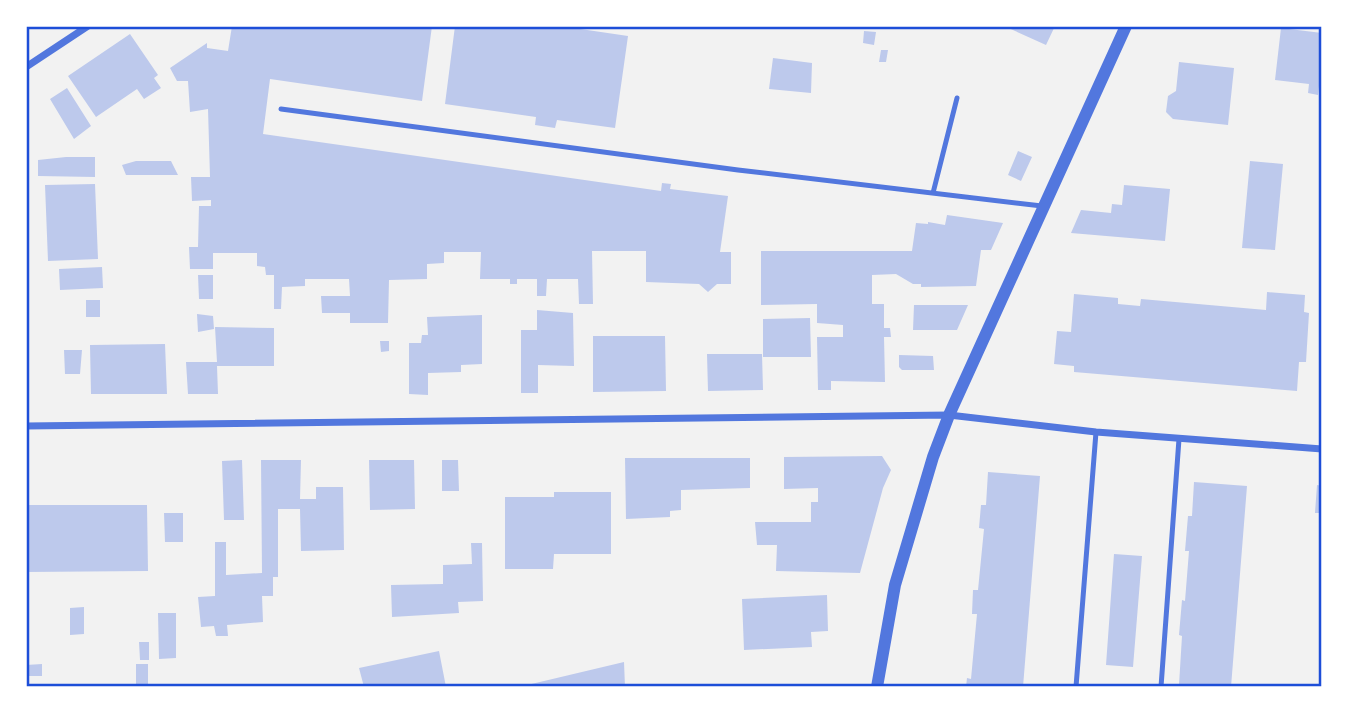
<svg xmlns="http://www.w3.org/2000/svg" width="1348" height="713" font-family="'Noto Sans',sans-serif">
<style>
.building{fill:#bdc9ec}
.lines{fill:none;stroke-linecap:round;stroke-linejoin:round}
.service{stroke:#5277de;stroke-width:5}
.minor{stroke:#5277de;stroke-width:7}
.tertiary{stroke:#5277de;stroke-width:12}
.neatline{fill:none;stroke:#1d4ed8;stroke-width:2.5}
</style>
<rect width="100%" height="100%" fill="#f2f2f2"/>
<path class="building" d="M232,26H432L422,101L270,79L263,134L661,191L662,183L671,184L670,189L728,196L720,252H731V284H717L708,292L699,284L646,282V251H592L593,304H579L578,279H547L546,296H537V279H517V284H510V279H480L481,252H444V263L427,264V279L389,280L388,323H350V313H322L321,296H350L349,279H305V286L282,287L281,309H274V275H266L265,267L257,266V253H213V269H190L189,247H198L199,206H211V200L192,201L191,177H210L208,109L190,112L188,81H177L170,68L207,43V48L228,51Z
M455,26H560L628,36L615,128L557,120L555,128L535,125L536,117L445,104Z
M1004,26H1055L1046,45Z
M1281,28L1322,33V86H1319L1318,95L1308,93L1309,84L1275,80Z
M864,31L876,32L874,45L863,43Z
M130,34L158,75L154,78L161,88L144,99L137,89L96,117L68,76Z
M881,50H888L886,62H879Z
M773,58L812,63L811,93L769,89Z
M1179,62L1234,68L1228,125L1173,119L1166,112L1168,96L1176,91Z
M67,88L91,126L74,139L50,99Z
M1018,151L1032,157L1021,181L1008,175Z
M66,157H95V177L38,176V160Z
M136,161H171L178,175H126L122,165Z
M1250,161L1283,164L1275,250L1242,248Z
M95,184L98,259L48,261L45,185Z
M1124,185L1170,189L1165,241L1071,233L1081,210L1111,213L1112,204L1122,205Z
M947,215L1003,223L991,250H981L976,286L921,287V284H913L896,274L872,275V304H884V328H890L891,337H884L885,382L831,381V390H818L817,337H843V325L817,323V304L761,305V251H912L916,223L928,224V222L945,225Z
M102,267L103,288L60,290L59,269Z
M198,275H213V299H199Z
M1267,292L1305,295L1304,312L1309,313L1306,362H1299L1297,391L1074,372V366L1054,364L1057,331L1071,332L1074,294L1118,298V304L1140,306L1141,299L1266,310Z
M86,300H100V317H86Z
M914,305H968L957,330H913Z
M537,310L573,313L574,366L538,365V393H521V330H537Z
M197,314L213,316L214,329L198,332Z
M482,315V364L461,365V372L428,373V395L409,394V343H421L422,335H428L427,317Z
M810,318L811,357H763V319Z
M215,327L274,328V366H217L218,394H188L186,362H217Z
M593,336H665L666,391L593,392Z
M380,341H389V351L381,352Z
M165,344L167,394H91L90,345Z
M64,350H82L80,374H65Z
M707,354H762L763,390L708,391Z
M899,355L933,356L934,370H902L899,367Z
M882,456L891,470L883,488L860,573L776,571L777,545H757L755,522H811V502H818V488L784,489V457Z
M625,458H750V488L681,490V510L670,511V517L626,519Z
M242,460L244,520H224L222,461Z
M261,460H301L300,499H316V487H343L344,550L301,551L300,509H278V577H273V596H262L263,622L227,625L228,636H216L214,626L201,627L198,597L215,596V542H226V575L262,573Z
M369,460H414L415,509L370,510Z
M442,460H458L459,491H442Z
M988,472L1040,476L1023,687H966L967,678L971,679L977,614H972L973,590H978L984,529L979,528L981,505H986Z
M1194,482L1247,486L1231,687H1174V684L1179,685L1182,636L1179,635L1182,600L1185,601L1189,551H1185L1188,516H1192Z
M1317,485L1322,486V513H1315Z
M554,492H611V554H554L553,569H505V497H554Z
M26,505H147L148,571L26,572Z
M164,513H183V542H165Z
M471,543H482L483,601L458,602L459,613L392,617L391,585L443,584V565L472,564Z
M1114,554L1142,556L1133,667L1106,665Z
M827,595L828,631L811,632L812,647L744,650L742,599Z
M84,607V634L70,635V608Z
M158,613H176V658L159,659Z
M139,642H149V660H140Z
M439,651L446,687H364L359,668Z
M624,662L625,687H523V686Z
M42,664V676H26V665Z
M136,664H148V684H136Z"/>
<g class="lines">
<path class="service" d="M281,109L738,170L1042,206
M933,193L957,98
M1076,687L1096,432
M1161,687L1179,439"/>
<path class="minor" d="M26,67L88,26
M26,426L949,415L1096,432L1322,449"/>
<path class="tertiary" d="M877,687L895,585L933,457L949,415L1126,26"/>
</g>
<rect width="1348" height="713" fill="none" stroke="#ffffff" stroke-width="56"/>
<rect x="28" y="28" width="1292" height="657" class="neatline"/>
</svg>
